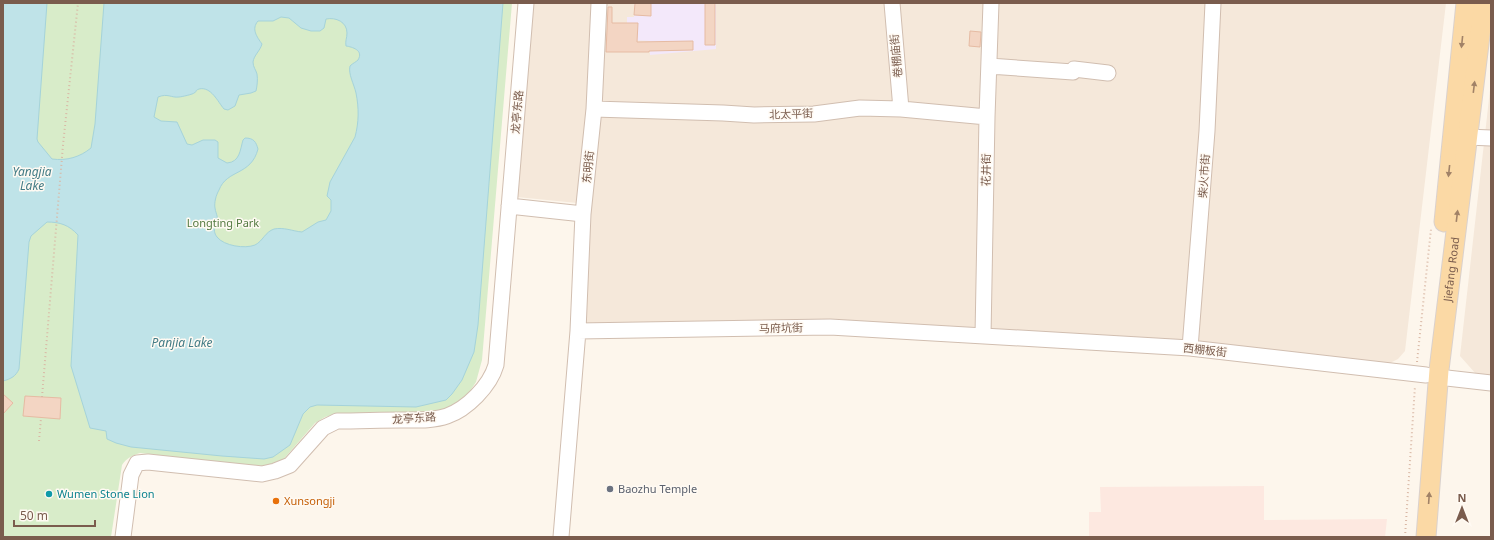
<svg xmlns="http://www.w3.org/2000/svg" width="1494" height="540" font-family="'Noto Sans','Noto Sans SC',sans-serif">
<style>
.residential{fill:#f5e8da}
.commercial{fill:#fde8e0}
.education{fill:#f3e8fa}
.green{fill:#d8ecc9}
.water{fill:#bfe3e8;stroke:#a5d3da;fill-rule:evenodd}
.building{fill:#f3d5c3;stroke:#e6bba3}
.lines{fill:none;stroke-linecap:round;stroke-linejoin:round}
.minor-casing{stroke:#d1beb0;stroke-width:17}
.major-casing{stroke:#dad1cd;stroke-width:21}
.path{stroke:#d9b8a5;stroke-width:2;stroke-dasharray:1 3;stroke-linecap:butt}
.minor{stroke:#fff;stroke-width:15}
.major{stroke:#fbd9a5;stroke-width:19}
.oneway{fill:#a18267}
.worship-dot{fill:#6b7280;stroke:#fffaf3;stroke-width:1.5}
.culture-dot{fill:#0f9aa8;stroke:#fffaf3;stroke-width:1.5}
.food-dot{fill:#e8710a;stroke:#fffaf3;stroke-width:1.5}
.labels{text-anchor:middle;stroke-width:3;stroke-linejoin:round;paint-order:stroke}
.street-label{font-size:11px;fill:#7a5c4d;stroke:#fffaf3}
.park-label{font-size:11px;fill:#537a41;stroke:#fffaf3}
.worship-label{font-size:11px;fill:#5b616d;stroke:#fffaf3;text-anchor:start}
.culture-label{font-size:11px;fill:#0d838f;stroke:#fffaf3;text-anchor:start}
.food-label{font-size:11px;fill:#c56008;stroke:#fffaf3;text-anchor:start}
.water-label{font-size:12px;font-style:italic;fill:#437c86;stroke:#fffaf3}
</style>
<rect width="100%" height="100%" fill="#fdf6ec"/>
<path class="residential" d="M534,3H1446L1405,351L1398,359L1390,363L863,331L584,333L587,204L517,197Z
M1491,81V376L1476,374L1460,356Z"/>
<path class="commercial" d="M1264,486V520L1387,519L1385,537H1089V512H1101L1100,487Z"/>
<path class="education" d="M634,3H716V49L650,55V41L627,40V17H634Z"/>
<path class="green" d="M3,3H512L482,360L476,382L466,397L451,410L437,413L335,414L325,417L315,423L282,461L266,468L140,453C131,456 127,458 122,465L111,537H3Z"/>
<path class="water" d="M3,3H47L37,139L38,142L52,159C67,161 80,157 91,148L95,124L104,3H503L478,325L474,352L462,380L452,394L446,400L416,407L317,405L310,407L303,414L290,445L273,457L264,459L222,456L131,447L116,443L107,439L106,431L90,428L71,366L78,235C69,225 60,222 47,222L31,236L29,242L19,369C16,376 11,379 3,381ZM281,17L289,18L301,28L311,31H320L324,28L326,19C336,17 347,22 347,33C347,38 345,41 346,46C352,47 364,50 358,60C356,62 353,63 350,66C348,74 354,84 356,93C359,108 359,122 355,137L330,182L327,196L331,200V211L326,220L318,222L302,232C292,231 284,227 274,229C265,232 263,241 255,245C245,249 224,246 217,237C214,233 214,230 215,225C220,219 216,215 215,208C214,203 216,195 219,190C227,169 251,176 258,149C256,142 254,138 245,138L243,140C240,150 240,162 227,163L218,158V142L215,140H203L192,145L187,144L177,122L161,121L154,117L158,97C168,93 171,98 179,97C181,97 194,94 194,93C198,91 194,91 199,89C211,86 218,102 224,109L228,110L235,106L239,95L251,93L256,91C257,86 258,80 257,74C256,70 253,67 253,62C254,55 260,51 262,44C257,37 251,29 258,21H273Z"/>
<path class="building" d="M635,3H651V16L634,15Z
M705,3H715V45H705Z
M608,7H612V23H638L637,42L693,41V50L649,51V52H606Z
M970,31L981,32L980,47L969,46Z
M3,394L13,403L3,414Z
M25,396L61,398L60,419L23,416Z"/>
<g class="lines">
<defs>
<path id="minor" d="M892,3L901,109
M989,66L1073,72L1074,69L1108,73
M594,109L723,113L754,115L814,114L860,108L901,109L987,117
M1467,137L1491,138
M509,206L583,214
M578,331L830,327L1190,348L1426,375
M983,336L987,117L991,3
M1190,348L1207,131L1213,3
M1438,377L1491,383
M123,537L131,475L137,463L148,462L262,474L275,471L290,465L323,428L337,421C359,421 380,420 401,420C416,420 433,421 447,416C467,409 490,386 496,365L526,3
M561,537L578,331L583,214L594,109L599,3"/>
<g id="major">
<path d="M1444,222L1466,3"/>
<path id="s1" d="M1426,537L1439,370L1484,3"/>
</g>
</defs>
<use href="#minor" class="minor-casing"/>
<use href="#major" class="major-casing"/>
<path class="path" d="M1417,362L1431,229
M42,397L63,145L78,3
M39,441L41,418
M1405,537L1415,386"/>
<use href="#minor" class="minor"/>
<use href="#major" class="major"/>
</g>
<defs><path id="oneway-solid" d="M-6-.8H1V-3.2L6.5 0L1 3.2V.8H-6Z"/></defs>
<g class="oneway">
<use href="#oneway-solid" transform="translate(1462 42) rotate(96)"/>
<use href="#oneway-solid" transform="translate(1474 87) rotate(-83)"/>
<use href="#oneway-solid" transform="translate(1449 171) rotate(96)"/>
<use href="#oneway-solid" transform="translate(1457 216) rotate(-83)"/>
<use href="#oneway-solid" transform="translate(1429 498) rotate(-86)"/>
</g>
<circle class="worship-dot" cx="610" cy="489" r="4"/>
<circle class="culture-dot" cx="49" cy="494" r="4"/>
<circle class="food-dot" cx="276" cy="501" r="4"/>
<g class="labels">
<g class="street-label">
<text transform="translate(896 56) rotate(-95)" y="4">卷棚庙街</text>
<text transform="translate(517 112) rotate(-85)" y="4">龙亭东路</text>
<text transform="translate(791 114) rotate(-2)" y="4">北太平街</text>
<text transform="translate(588 167) rotate(-84)" y="4">东明街</text>
<text transform="translate(986 170) rotate(-89)" y="4">花井街</text>
<text transform="translate(1204 176) rotate(-86)" y="4">柴火市街</text>
<text dy="4" stroke="none"><textPath href="#s1" startOffset="269">Jiefang Road</textPath></text>
<text transform="translate(781 328) rotate(-1)" y="4">马府坑街</text>
<text transform="translate(1205 350) rotate(6)" y="4">西棚板街</text>
<text transform="translate(414 418) rotate(-4)" y="4">龙亭东路</text>
</g>
<g class="park-label">
<text x="223" y="227">Longting Park</text>
</g>
<g class="worship-label">
<text x="618" y="493">Baozhu Temple</text>
</g>
<g class="culture-label">
<text x="57" y="498">Wumen Stone Lion</text>
</g>
<g class="food-label">
<text x="284" y="505">Xunsongji</text>
</g>
<g class="water-label">
<text x="32" y="176">Yangjia<tspan x="32" dy="14">Lake</tspan></text>
<text x="182" y="347">Panjia Lake</text>
</g>
</g>
<rect width="1494" height="540" fill="none" stroke="#7a5c4d" stroke-width="8"/>
<g transform="translate(1462 508)" stroke="#fffaf3" stroke-width="3" paint-order="stroke">
<path d="M0-3L7 15L0 10L-7 15Z" fill="#7a5c4d"/>
<text y="-6" font-size="11" font-weight="bold" text-anchor="middle" fill="#7a5c4d">N</text>
</g>
<path d="M14 520v6h81v-6" fill="none" stroke="#7a5c4d" stroke-width="2"/>
<text x="20" y="520" font-size="12" fill="#7a5c4d" stroke="#fffaf3" stroke-width="3" paint-order="stroke">50 m</text>
</svg>
